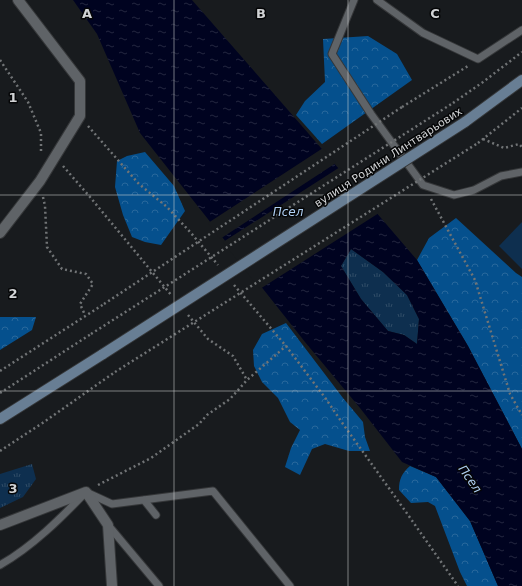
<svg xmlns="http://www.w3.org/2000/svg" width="522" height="586" font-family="'DejaVu Sans',sans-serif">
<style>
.grass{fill:url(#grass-tufts)}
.forest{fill:url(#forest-crowns)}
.green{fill:#0e2f4f}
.water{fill:url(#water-ripples);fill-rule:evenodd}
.pier{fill:#181b1e}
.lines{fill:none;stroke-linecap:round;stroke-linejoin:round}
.service-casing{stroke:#353739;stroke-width:9}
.minor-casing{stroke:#353739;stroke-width:12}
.secondary-casing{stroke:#353739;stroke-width:12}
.path{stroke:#717476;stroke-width:2.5;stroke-dasharray:2 3;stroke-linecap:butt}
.service{stroke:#5f6367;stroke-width:7}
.minor{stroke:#5f6367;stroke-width:10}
.secondary{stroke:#687e94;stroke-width:10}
.secondary-bridge-casing{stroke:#353739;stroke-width:12;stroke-linecap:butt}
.path-bridge{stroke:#717476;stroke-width:2.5;stroke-dasharray:2 3;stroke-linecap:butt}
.secondary-bridge{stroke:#687e94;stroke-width:10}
.grid{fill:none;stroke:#d1d3d5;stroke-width:1;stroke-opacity:0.55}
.labels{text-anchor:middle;stroke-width:3;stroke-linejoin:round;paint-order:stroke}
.street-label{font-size:11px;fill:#d1d3d5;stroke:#050607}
.water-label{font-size:12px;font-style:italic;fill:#b0d0f4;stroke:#050607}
.grid-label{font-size:13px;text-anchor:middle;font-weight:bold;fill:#d1d3d5;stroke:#050607;stroke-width:3;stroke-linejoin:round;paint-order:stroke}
</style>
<defs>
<pattern id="grass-tufts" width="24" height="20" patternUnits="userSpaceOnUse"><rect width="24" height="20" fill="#0e2f4f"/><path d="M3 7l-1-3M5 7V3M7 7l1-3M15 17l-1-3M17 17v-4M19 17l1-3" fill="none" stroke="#304c67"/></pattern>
<pattern id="forest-crowns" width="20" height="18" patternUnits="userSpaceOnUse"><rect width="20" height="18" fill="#05508d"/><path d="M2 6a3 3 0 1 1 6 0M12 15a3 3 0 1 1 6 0" fill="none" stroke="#28689c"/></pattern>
<pattern id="water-ripples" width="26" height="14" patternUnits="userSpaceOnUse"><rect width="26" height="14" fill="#000320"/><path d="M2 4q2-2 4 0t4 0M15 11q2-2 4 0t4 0" fill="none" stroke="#242740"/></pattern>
</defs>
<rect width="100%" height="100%" fill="#181b1e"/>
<path class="grass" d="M351,249L383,272L407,295L419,319L417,344L404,335L388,331L361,299L341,266Z
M32,464L36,479L23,497L0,508V474Z"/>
<path class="forest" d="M368,36L397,54L412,80L322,144L296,115L305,101L325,82L323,39Z
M145,152L174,186L185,211L161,245L145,242L132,237L123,215L115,187L117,161L127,156Z
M456,218L516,273L522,277V449L468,346L417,260L429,238Z
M0,317H36L32,330L0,350Z
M286,323L343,398L363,422L365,437L370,451H349L325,444L312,449L300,475L285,467L291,448L300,430L290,422L278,398L262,382L254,366L253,350L262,334Z
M410,466L436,477L470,521L498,586H467L460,572L435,506L428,502L411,503L399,490C399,479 402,473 410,466Z"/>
<path class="green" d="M522,222V269L499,246Z"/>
<path class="water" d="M73,0H192L315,141L417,260L468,346L522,449V586H498L470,521L436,477L402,462L360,408L305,342L140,133L97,34ZM351,249L383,272L407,295L419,319L417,344L404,335L388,331L361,299L341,266Z"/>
<path class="pier" d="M323,148L336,163L220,239L208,223Z
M340,167L379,213L260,289L223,242Z"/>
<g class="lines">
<defs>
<path id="service" d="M354,0L332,54L371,114L423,185L454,195L474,190L501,176L522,172
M377,0L423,33L478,59L522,30
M144,500L156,515
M108,525L159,586
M0,565C32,547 61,518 86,492L112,504L213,491L290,586"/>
<path id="minor" d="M0,233L40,181L80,116V81L18,0
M0,525L86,492L108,525L112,586"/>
<path id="secondary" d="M465,122L522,80
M0,419L103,354"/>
</defs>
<use href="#service" class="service-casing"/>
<use href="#minor" class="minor-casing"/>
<use href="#secondary" class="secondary-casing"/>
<path class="path" d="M0,60L28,102L41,133V154
M453,103L483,82L522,52
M402,107L468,66
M88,126L139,184L167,207L191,233L218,265
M483,139L504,148L519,144L522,147
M478,143L522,108
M63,166L90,197L172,296
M43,197L45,206L47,247L62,269L86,274L93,284L80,304L85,315
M431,199L475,280L510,394L522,415
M234,285L286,346L326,399L343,424L406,512L458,586
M188,315L208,339L233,356L247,380
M0,371L104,304
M0,393L91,334
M0,451L44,422L115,372
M98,485L151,458L199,424L207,415L230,399L247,380L286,346"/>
<use href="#service" class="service"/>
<use href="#minor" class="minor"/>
<use href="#secondary" class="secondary"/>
<defs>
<path id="secondary-bridge" d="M103,354L465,122"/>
</defs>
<use href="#secondary-bridge" class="secondary-bridge-casing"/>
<path class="path-bridge" d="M104,304L402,107
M91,334L453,103
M115,372L478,143"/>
<use href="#secondary-bridge" class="secondary-bridge"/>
</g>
<path class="grid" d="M174,0V586M348,0V586M0,195H522M0,391H522"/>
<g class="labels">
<g class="street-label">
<text transform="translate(388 157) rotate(-33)" y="4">вулиця Родини Линтварьових</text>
</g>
<g class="water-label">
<text x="288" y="216">Псел</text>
<text transform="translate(470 479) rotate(55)" y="4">Псел</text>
</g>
</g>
<g class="grid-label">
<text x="87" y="18">A</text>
<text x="261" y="18">B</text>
<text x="435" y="18">C</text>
<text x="13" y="102">1</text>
<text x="13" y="298">2</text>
<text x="13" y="493">3</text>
</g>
</svg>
